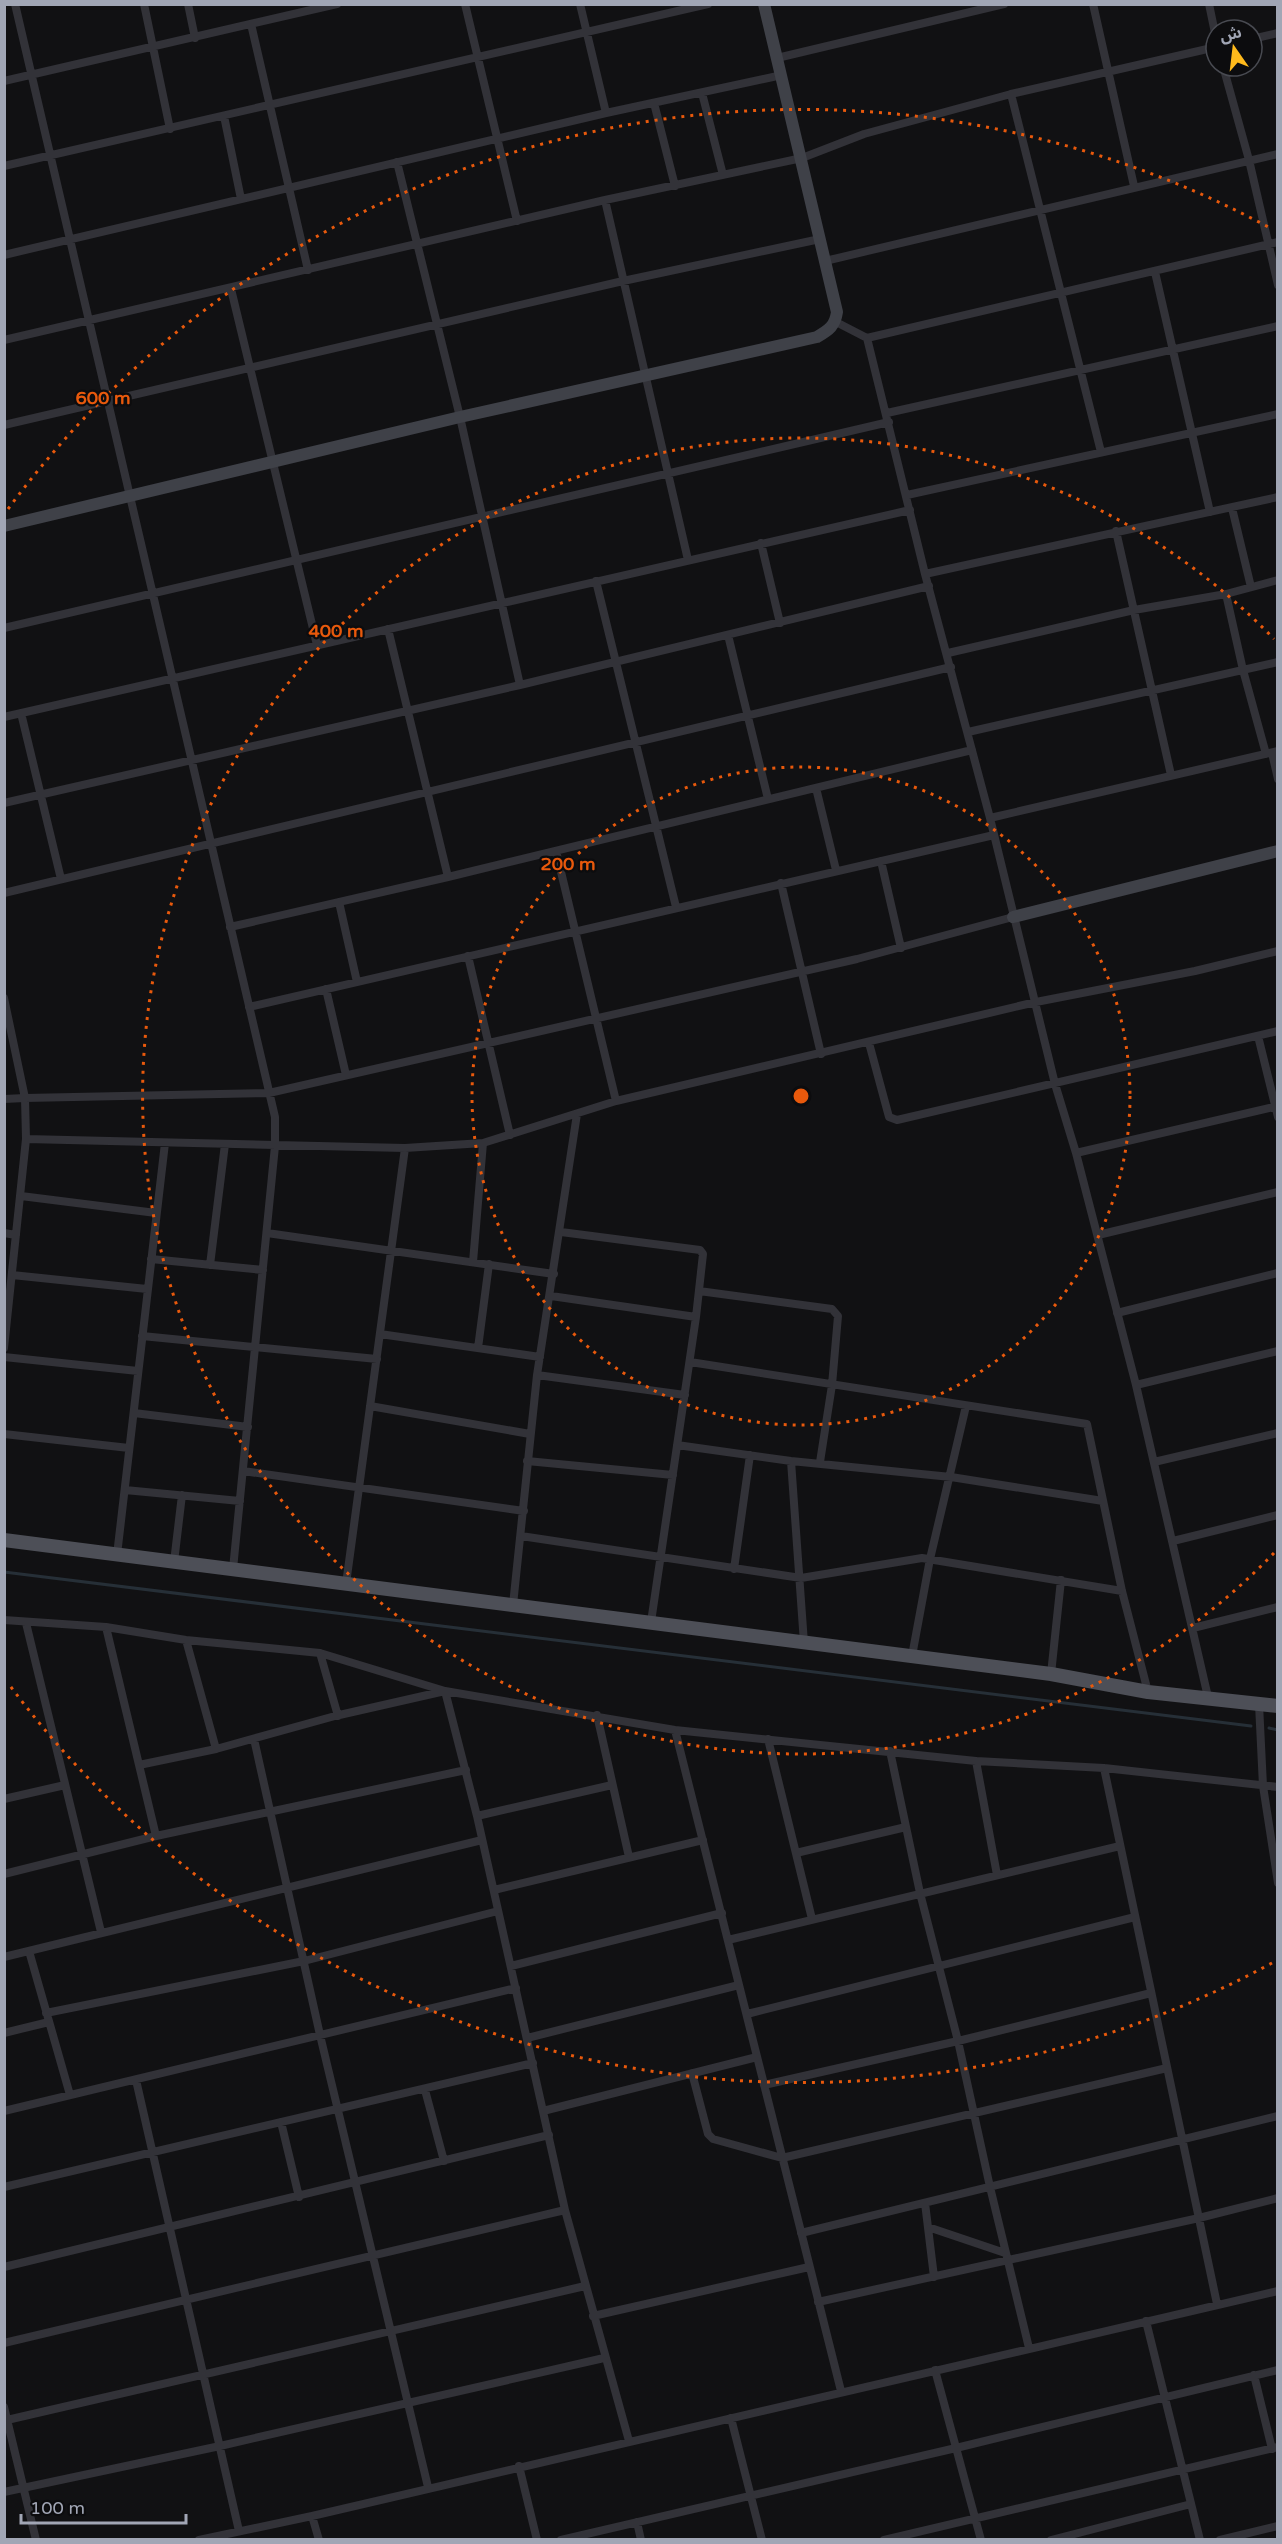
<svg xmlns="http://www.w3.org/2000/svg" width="1282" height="2544" font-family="'Varela Round','Noto Sans Arabic',sans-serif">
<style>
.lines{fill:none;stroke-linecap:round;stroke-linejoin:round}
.stream{stroke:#262f37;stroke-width:3}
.street{stroke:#323238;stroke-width:8}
.secondary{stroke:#3f4148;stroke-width:12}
.primary{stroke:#4d4f57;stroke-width:14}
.ring{fill:none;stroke:#e8590c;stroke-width:3;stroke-dasharray:3 6}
.centre{fill:#e8590c;stroke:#0c0c0e;stroke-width:3}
.ring-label{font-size:18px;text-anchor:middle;font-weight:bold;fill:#e8590c;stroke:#0c0c0e;stroke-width:4.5;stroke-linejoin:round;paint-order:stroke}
</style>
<rect width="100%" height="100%" fill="#111113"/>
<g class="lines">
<path class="stream" d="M4,1572L1251,1726
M1269,1728L1278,1730"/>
<path class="street" d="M15,4L275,1117V1146L233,1569
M144,4L170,129
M188,4L195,38
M465,4L517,221
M580,4L606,113
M1093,4L1134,186
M1209,4L1216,38
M251,24L308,270
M1252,39L1278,33
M777,58L1004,4
M1223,66L1249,160L1278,285
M4,81L337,4
M702,93L723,175
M1011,94L1101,452
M654,103L675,186
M224,116L241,199
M397,162L460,417L520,685
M4,166L708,4
M605,200L688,560
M4,255L606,113L782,75
M825,261L1278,154
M1155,272L1210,512
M231,289L317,645
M836,322L867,338L925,574L990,818L1055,1084L1076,1153L1136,1385L1208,1697
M867,338L1278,242
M4,340L605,200L802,158L864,134L1011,94L1216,47
M887,413L1278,326
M4,425L623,281L820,239
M907,495L1278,414
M1232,508L1251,587
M1116,531L1171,775
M761,543L780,623
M925,574L1278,497
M596,581L676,907
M1226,594L1243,670L1266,754
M4,628L889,422
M388,629L448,877
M728,635L768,799
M948,653L1134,610L1226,594L1278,580
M21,713L61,879
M4,717L910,510
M968,732L1278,662
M1272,753L1278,779
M816,788L836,870
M4,803L520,685L929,586
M990,818L1278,751
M556,851L616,1101
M881,861L901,948
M781,883L821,1054
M4,893L951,667
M339,902L357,982
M230,927L448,877L972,750
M468,956L510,1135
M326,989L346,1075
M4,998L25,1098L269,1093L857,959L1013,917
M249,1007L994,835
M1258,1036L1278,1117
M869,1043L889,1117L897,1120L1278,1031
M4,1099L25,1098L26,1139L4,1348
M26,1139L405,1148L483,1143L616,1101L1036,1002L1195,971L1278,951
M1076,1153L1278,1106
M21,1196L156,1213
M561,1232L700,1250L703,1254L696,1317L651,1622
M4,1233L16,1235
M267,1233L554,1274
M1098,1235L1278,1192
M151,1259L263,1270
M473,1262L483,1143
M210,1265L225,1144
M12,1275L147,1289
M699,1291L832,1309L838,1316L832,1385L820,1462
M551,1296L696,1317
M1117,1313L1278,1273
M380,1334L540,1357
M142,1336L377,1359
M478,1348L489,1264
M4,1357L138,1371
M690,1362L1087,1424L1122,1591L1148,1692
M537,1375L685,1395
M1136,1385L1278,1351
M370,1406L530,1434
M134,1413L248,1427
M4,1434L129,1448
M677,1445L791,1461L951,1477L1103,1501
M527,1461L673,1475
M791,1461L804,1643
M1154,1462L1278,1433
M243,1471L524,1511
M125,1490L240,1501
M521,1536L801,1578L922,1558L1122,1591
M1173,1541L1278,1515
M117,1555L165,1143
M174,1562L182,1495
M734,1569L750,1455
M346,1584L405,1148
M513,1605L537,1375L577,1114
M4,1620L106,1627L186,1640L320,1653L445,1691L675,1730L976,1761L1104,1768L1278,1787
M26,1623L101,1932
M106,1627L156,1836
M1193,1628L1278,1607
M320,1653L338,1716
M912,1656L930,1559L966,1406
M1051,1674L1061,1580
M1259,1704L1263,1786L1278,1883
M597,1715L629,1857
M675,1730L841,2391
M254,1739L320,2035L428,2487
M768,1739L812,1919
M216,1749L335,1716L445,1691L477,1816L565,2210L629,2441
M890,1751L920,1893L958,2041L990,2187L1029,2348
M976,1761L997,1875
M139,1765L216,1749L186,1640
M1104,1768L1217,2304
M4,1799L65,1785
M477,1816L612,1785
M796,1853L906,1827
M4,1874L156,1836L466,1770
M494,1890L703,1840
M728,1940L1120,1846
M29,1951L70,2095
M4,1957L482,1840
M511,1966L722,1913
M46,2013L304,1961L498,1911
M747,2014L1135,1917
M4,2033L49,2022
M527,2038L739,1985
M692,2073L708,2134L713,2139L782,2158L1167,2068
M136,2080L239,2531
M764,2085L958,2041L1151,1993
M425,2090L444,2161
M4,2111L516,1988
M543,2111L757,2057
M281,2122L299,2197
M4,2187L533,2063
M925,2203L934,2277
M928,2227L1005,2253
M801,2233L1278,2116
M4,2267L549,2135
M818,2302L1199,2218L1278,2198
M593,2316L809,2267
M1146,2321L1200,2540
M4,2343L565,2210
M935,2370L981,2540
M1254,2375L1272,2449
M4,2407L36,2540
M731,2418L762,2540
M7,2420L585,2286
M519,2466L537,2540
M4,2492L220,2446L604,2358
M312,2516L319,2540
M637,2522L641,2540
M199,2540L312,2516L1278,2291
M561,2540L956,2448L1278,2370
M884,2540L1278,2447
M1051,2540L1191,2504
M1220,2540L1278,2526"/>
<path class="secondary" d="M4,526L460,417L817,337C829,330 835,326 837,312L764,4
M1013,917L1278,851"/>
<path class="primary" d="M4,1540L1051,1674L1148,1692L1278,1706"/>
</g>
<g class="ring">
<circle cx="801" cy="1096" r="329"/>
<path d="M1274 1553A658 658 0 1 1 1274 639"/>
<path d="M1272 1963A987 987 0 0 1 8 1683M8 509A987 987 0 0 1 1272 229"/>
</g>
<circle cx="801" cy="1096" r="9" class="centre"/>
<g class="ring-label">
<text x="103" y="404">600 m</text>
<text x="336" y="637">400 m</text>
<text x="568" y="870">200 m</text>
</g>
<rect width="1282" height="2544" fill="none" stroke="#a1a6b5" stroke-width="12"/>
<g transform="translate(1234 48) rotate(346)"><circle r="28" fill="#0c0c0e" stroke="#484a51" stroke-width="1.5"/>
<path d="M0-4.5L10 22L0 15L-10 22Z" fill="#ffba1c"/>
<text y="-9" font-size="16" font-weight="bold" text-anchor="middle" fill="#a1a6b5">ش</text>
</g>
<path d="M21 2514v9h165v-9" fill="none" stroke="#a1a6b5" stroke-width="3"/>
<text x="30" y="2514" font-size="18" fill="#a1a6b5" stroke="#0c0c0e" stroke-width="4.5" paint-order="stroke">100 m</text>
</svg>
